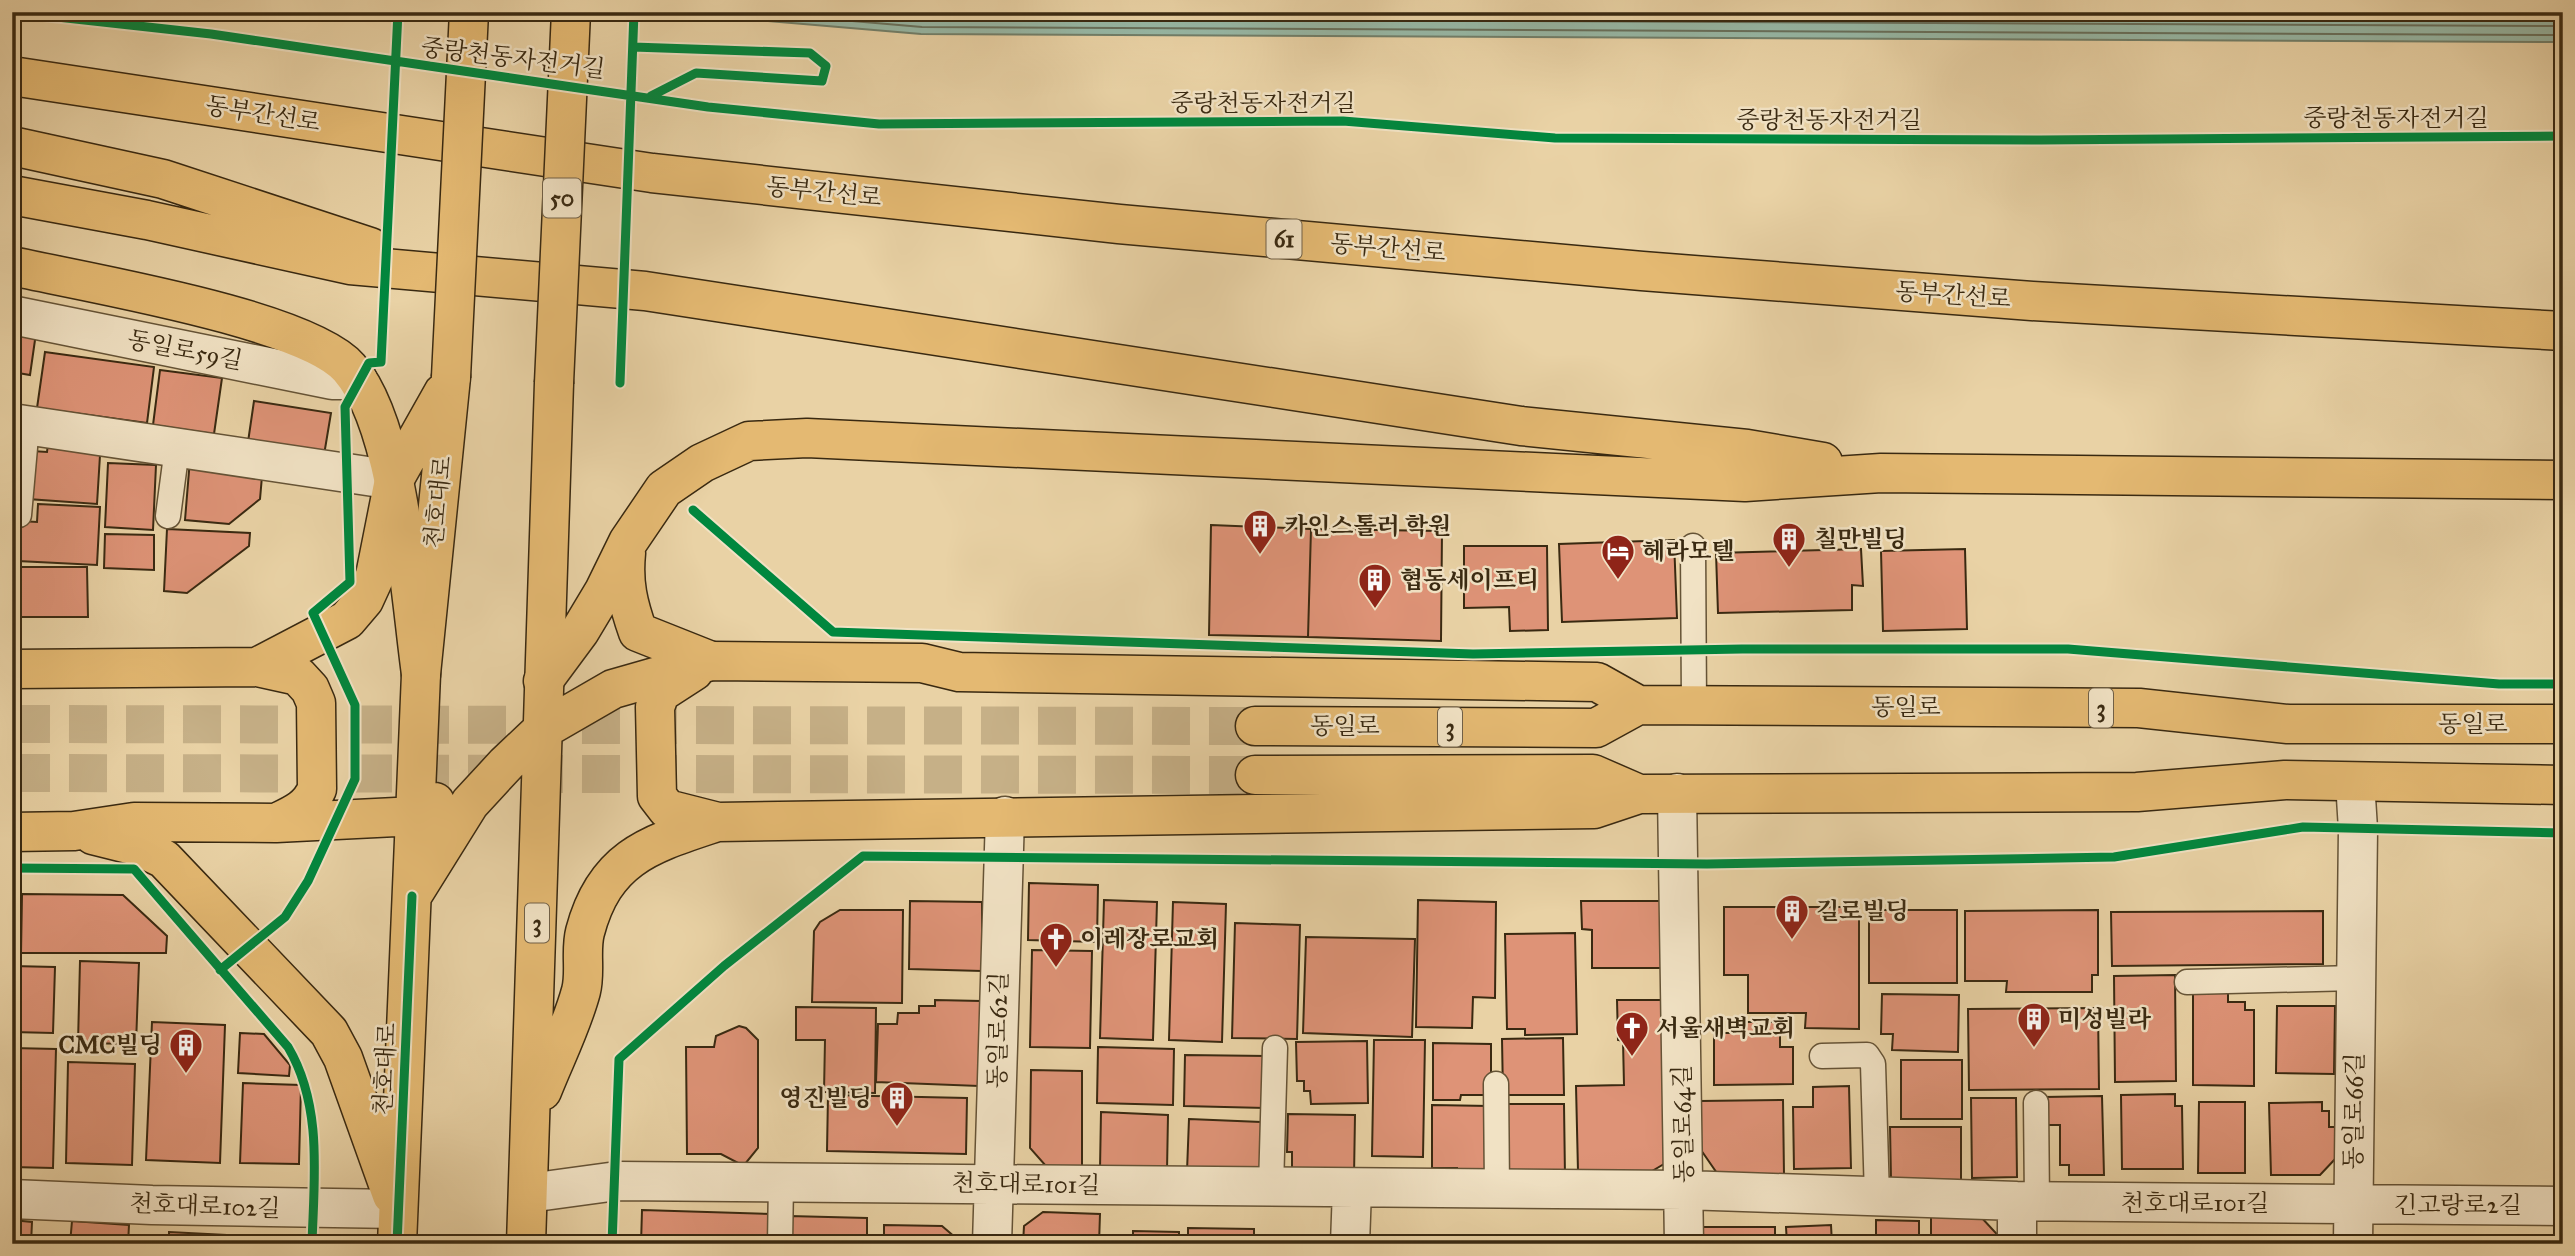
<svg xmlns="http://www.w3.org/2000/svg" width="2575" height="1256" font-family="'IM FELL Great Primer','Noto Serif KR',serif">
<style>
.water{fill:#97b8a6;stroke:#717f6a;stroke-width:2}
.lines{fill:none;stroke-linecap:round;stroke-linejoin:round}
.shore{stroke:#68705c;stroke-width:2}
.building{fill:#de9377;stroke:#392911;stroke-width:2}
.primary-tunnel{stroke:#c6b087;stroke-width:38;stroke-dasharray:38 19;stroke-linecap:butt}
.service-casing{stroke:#655336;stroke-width:27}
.minor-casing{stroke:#655336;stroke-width:41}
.primary-casing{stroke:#392911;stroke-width:41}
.trunk-casing{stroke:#392911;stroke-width:41}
.path{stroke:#392911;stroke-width:4.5;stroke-dasharray:2 3.5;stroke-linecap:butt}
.service{stroke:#f1e2c4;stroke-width:24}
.minor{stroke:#f1e2c4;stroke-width:38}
.primary{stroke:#e4b972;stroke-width:38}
.trunk{stroke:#e4b972;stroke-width:38}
.primary-bridge-casing{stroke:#392911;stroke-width:41;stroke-linecap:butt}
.primary-bridge{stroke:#e4b972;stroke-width:38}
.cycleway-casing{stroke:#f1e2c4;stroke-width:13}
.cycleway{stroke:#00873e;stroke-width:9}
.labels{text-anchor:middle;stroke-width:5;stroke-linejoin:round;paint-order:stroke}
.shield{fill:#f1e2c4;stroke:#706047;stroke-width:2}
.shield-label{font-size:23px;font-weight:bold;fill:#392911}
.street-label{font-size:24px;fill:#392911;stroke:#f1e2c4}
.poi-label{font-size:24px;font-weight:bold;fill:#392911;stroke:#f1e2c4;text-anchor:start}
</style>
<rect width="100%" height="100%" fill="#e9d2a5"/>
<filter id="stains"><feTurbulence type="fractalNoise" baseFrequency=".00286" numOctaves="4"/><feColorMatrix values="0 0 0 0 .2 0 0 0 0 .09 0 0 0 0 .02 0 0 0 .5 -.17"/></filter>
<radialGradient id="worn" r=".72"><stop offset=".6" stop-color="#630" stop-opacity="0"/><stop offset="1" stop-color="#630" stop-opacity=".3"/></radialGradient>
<path class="water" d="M664,12H2563V42L921,34Z"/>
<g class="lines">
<path class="shore" d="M748,12L922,27L2563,35
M853,12L922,18L2563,26
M2030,12L2563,16"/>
</g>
<path class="building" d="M12,329L36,333L30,375L12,372Z
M45,352L154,367L147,423L37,408Z
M160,370L222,378L214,434L153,425Z
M12,374L18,375L15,410H12Z
M254,401L331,413L324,455L248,442Z
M49,436L101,439L97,504L28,499L32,451L47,452Z
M190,459L263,465L260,499L229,524L185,520Z
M108,463L156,465L153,530L105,527Z
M38,504L100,507L97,565L18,561L20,521L37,522Z
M12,520H16V564H12Z
M1211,525L1311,529L1308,637L1209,635Z
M167,529L250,533L249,546L187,593L164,591Z
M1311,529L1442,531L1441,641L1308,637Z
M105,534L154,535V570L104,568Z
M1674,540L1677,618L1562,622L1559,544Z
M1464,546H1547L1548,630L1510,631L1509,607L1464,608Z
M1861,549L1863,586L1852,585V610L1718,613L1716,553Z
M1965,549L1967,629L1883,631L1881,551Z
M12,567H87L88,617H12Z
M1029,883L1098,885L1097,942L1028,940Z
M22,894L123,895L167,936L166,953H21Z
M1104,900L1157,902L1153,1040L1100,1038Z
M1418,900L1496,902L1495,998L1473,997L1472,1028L1416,1027Z
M910,901L982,902V971L909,969Z
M1581,901H1665V968H1592V930L1582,929Z
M1173,902L1226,904L1222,1042L1169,1040Z
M1724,907H1859V1029L1805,1028L1806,1013H1748V975H1724Z
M840,910H903L902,1003L812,1002L814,931L820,922Z
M1869,910H1957V983H1869Z
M2098,910V975H2092V992H2006L2007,981H1965V911Z
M2323,911V964L2112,966L2111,912Z
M1235,923L1300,925L1297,1039L1232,1038Z
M1575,933L1577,1034L1525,1035V1029H1507L1505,934Z
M1306,937L1415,939L1412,1037L1303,1033Z
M1032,950L1092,951L1090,1048L1030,1047Z
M80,961L139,963L136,1044L78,1043Z
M12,966L55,967L53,1033L12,1032Z
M2175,975L2176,1081L2115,1082L2114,976Z
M2193,992H2228V1002H2245V1010H2254V1086L2193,1085Z
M1882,994L1959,995L1958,1052L1892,1050L1893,1034H1881Z
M935,1000L981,1001L979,1086L876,1082L878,1024H897L898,1013H919V1006H935Z
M1617,1000H1666L1669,1161L1647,1174L1578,1171L1576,1086L1624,1085L1623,1041L1618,1040Z
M2277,1006H2335L2334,1074L2276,1073Z
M796,1007L876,1008L875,1093L824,1092L825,1040H796Z
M2098,1008L2099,1089L1969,1090L1968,1009Z
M152,1022L225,1025L220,1163L146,1160Z
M1742,1022H1780V1047H1793V1084L1714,1085V1033H1742Z
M739,1026L746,1028L758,1040V1148L745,1164H740L721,1154H687L686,1047H714L716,1036Z
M240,1033L264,1034L290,1065L289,1076L238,1073Z
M1563,1038L1564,1095H1503L1502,1039Z
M1374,1040H1425L1423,1157L1372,1156Z
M1367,1041L1368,1103L1311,1104L1310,1091H1304V1081H1297L1296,1042Z
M1433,1043L1491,1044V1095H1461L1460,1100H1433Z
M1098,1047L1174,1049L1173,1105L1097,1103Z
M12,1048L56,1049L53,1168L12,1167Z
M1185,1055L1267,1056L1265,1108L1184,1106Z
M1901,1060H1962V1119H1901Z
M68,1062L135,1064L132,1165L66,1163Z
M1031,1070L1082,1071V1174H1053L1030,1148Z
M243,1083L301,1085L299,1164L240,1163Z
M1849,1086L1851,1168L1794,1169L1793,1107H1813V1087Z
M2175,1094V1106H2182L2183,1169H2122L2121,1095Z
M828,1095L967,1098L966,1154L827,1151Z
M2102,1096L2104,1175H2069V1165H2060V1125H2045V1097Z
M1971,1098H2016L2017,1177L1972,1178Z
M1783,1100L1784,1175L1719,1176L1701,1150L1700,1101Z
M2199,1102H2245V1173H2198Z
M2322,1102V1111H2329V1127H2335L2336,1158L2320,1175H2271L2269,1103Z
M1504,1104H1564L1565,1177L1505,1178Z
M1432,1105L1489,1106L1488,1177H1457V1168H1432Z
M1101,1112L1168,1115L1167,1171L1100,1169Z
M1288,1114L1355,1115L1354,1177L1292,1175V1152H1287Z
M1189,1119L1261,1122L1265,1174L1187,1171Z
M1890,1127H1961V1180L1891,1179Z
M642,1210L774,1214L773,1244H641Z
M1043,1212L1100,1214L1099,1244H1023L1024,1226Z
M789,1216L867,1218V1244H788Z
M1931,1216L1981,1217L2006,1244H1931Z
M12,1220L32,1222L31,1244H12Z
M1876,1220L1919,1221V1244H1876Z
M72,1221L129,1225L128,1244H70Z
M884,1225L942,1226L963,1244H884Z
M1831,1225L1832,1244H1787L1786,1227Z
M1703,1227H1775V1244H1703Z
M1188,1228L1254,1229V1244H1188Z
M1133,1231L1179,1232V1244H1133Z
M169,1232L286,1238V1244H169Z
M1264,1235L1333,1236L1339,1244H1264Z"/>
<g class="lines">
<path class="primary-tunnel" d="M12,724L1255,726
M12,773L1255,775"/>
<defs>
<path id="service" d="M19,515L27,425
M168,516L177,448
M1693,546L1694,706
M2187,982L2356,978
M1822,1056L1867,1055L1873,1064L1877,1197
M1496,1084L1497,1189
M2036,1103L2037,1202
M1271,1187L1275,1048
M780,1244L781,1182"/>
<path id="minor" d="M12,315L332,380H358
M12,423L394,480
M1677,793L1684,1244
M529,1193L617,1181L1684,1190L2017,1201L2563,1206
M12,1199L152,1205L398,1209
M2017,1201V1244
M992,1244L1005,816
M1350,1244L1352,1189
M2353,1244L2358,829L2355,782"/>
<path id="primary" d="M257,667L347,620L364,600L375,576L394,480L443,393
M12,669L257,667L298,676L310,689L316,703L317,789C309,808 295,814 276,823
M694,671L660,693L655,707L657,796L667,809L718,822L1594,809L1639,794
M1255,726L1596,728L1638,705L2139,708L2288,724H2563
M1255,775L1593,774L1639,794L2137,792L2285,780L2563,785
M12,832L74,831L134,822L276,823L416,816L435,802
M93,835L137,846L164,859L329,1032L343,1058L392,1195
M412,896L470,803L506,764L542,730L613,689L711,661L922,663L959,672L1597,682L1638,705
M542,1091C555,1058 572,1025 581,991C586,972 580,951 585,932C605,856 651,844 717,822
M397,1244L421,674L451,377
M526,1244L554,383"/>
<path id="trunk" d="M12,76L652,173L1119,224L1642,271L2032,301L2563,331
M12,146L163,179L370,247
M12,195L147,220L350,265L645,291L1521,426L1747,449L1823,462
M12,266C83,282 307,319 349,368C400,426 410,595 421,674
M626,553C623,583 628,604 638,632L711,661
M543,681L580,631L604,591L628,542L664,489L702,463L749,441L807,438L1745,482L1881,473L2563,480"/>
</defs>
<use href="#service" class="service-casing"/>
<use href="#minor" class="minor-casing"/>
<use href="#primary" class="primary-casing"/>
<use href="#trunk" class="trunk-casing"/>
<path class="path" d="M305,1081L312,1109L313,1169"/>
<use href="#service" class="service"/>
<use href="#minor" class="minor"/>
<use href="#primary" class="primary"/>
<use href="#trunk" class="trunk"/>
<defs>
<path id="primary-bridge" d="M451,377L469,12
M554,383L571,12"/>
</defs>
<use href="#primary-bridge" class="primary-bridge-casing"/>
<use href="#primary-bridge" class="primary-bridge"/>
<defs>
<path id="cycleway" d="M12,12L211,34L708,107L879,124L1343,121L1555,138L2041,140L2563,136
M633,47L810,53L826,66L822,81L696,73L651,96
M620,383L634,12
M693,510L833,632L1473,654L1742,649H2068L2499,684H2563
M12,868L134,869L288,1047C323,1106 314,1178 312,1244
M220,970L285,917L308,881L355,779V705L313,613L350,582L345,407L369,363L381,362L398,12
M397,1244L412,896
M612,1244L619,1059L724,966L863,856L1707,864L2114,857L2303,827L2563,833"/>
</defs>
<use href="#cycleway" class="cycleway-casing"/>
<use href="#cycleway" class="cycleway"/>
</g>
<defs>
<symbol id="building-pin" viewBox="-11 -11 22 30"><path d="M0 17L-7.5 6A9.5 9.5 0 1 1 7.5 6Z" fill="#8f2418" stroke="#f1e2c4"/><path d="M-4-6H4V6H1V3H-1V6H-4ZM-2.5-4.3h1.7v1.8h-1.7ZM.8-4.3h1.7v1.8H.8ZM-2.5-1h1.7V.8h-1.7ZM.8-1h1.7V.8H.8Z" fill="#fff"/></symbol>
<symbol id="hotel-pin" viewBox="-11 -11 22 30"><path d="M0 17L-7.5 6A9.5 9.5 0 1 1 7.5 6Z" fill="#8f2418" stroke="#f1e2c4"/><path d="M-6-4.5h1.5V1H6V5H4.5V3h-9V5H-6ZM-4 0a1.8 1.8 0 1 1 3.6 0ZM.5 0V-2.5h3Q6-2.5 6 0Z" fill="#fff"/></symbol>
<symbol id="church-pin" viewBox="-11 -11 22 30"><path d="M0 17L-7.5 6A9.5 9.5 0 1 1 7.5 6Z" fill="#8f2418" stroke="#f1e2c4"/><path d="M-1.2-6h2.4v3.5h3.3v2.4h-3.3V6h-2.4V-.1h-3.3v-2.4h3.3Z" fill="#fff"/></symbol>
</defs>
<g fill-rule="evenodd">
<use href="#building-pin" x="1241" y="507" width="38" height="52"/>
<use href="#building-pin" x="1770" y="520" width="38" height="52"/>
<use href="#hotel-pin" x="1599" y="532" width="38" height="52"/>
<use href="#building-pin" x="1356" y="561" width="38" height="52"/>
<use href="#building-pin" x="1773" y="892" width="38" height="52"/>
<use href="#church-pin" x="1037" y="920" width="38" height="52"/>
<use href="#building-pin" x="2015" y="1000" width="38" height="52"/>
<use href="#church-pin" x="1613" y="1009" width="38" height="52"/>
<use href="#building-pin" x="167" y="1026" width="38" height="52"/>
<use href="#building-pin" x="878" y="1079" width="38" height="52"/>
</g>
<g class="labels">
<g class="shield">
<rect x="543" y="178.5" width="38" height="39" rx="5"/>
<rect x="1266.5" y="219.5" width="35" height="39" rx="5"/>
<rect x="2089" y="688.5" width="24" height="39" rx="5"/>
<rect x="1438" y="707.5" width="24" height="39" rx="5"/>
<rect x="525" y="903.5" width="24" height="39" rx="5"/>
</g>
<g class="shield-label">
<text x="562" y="206">50</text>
<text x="1284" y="247">61</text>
<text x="2101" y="716">3</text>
<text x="1450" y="735">3</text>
<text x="537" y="931">3</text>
</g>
<g class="street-label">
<text transform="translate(513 58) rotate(7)" y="8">중랑천동자전거길</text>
<text x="1263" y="111">중랑천동자전거길</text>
<text transform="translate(263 114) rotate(9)" y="8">동부간선로</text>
<text x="2396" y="126">중랑천동자전거길</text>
<text x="1829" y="128">중랑천동자전거길</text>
<text transform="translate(824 192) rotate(6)" y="8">동부간선로</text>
<text transform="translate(1388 248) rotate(5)" y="8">동부간선로</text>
<text transform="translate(1953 295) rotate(4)" y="8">동부간선로</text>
<text transform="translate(185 350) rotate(11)" y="8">동일로59길</text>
<text transform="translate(438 502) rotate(-84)" y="8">천호대로</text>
<text x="1906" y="715">동일로</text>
<text x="2473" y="732">동일로</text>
<text x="1345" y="734">동일로</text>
<text transform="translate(998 1030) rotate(-89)" y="8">동일로62길</text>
<text transform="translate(385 1069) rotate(-87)" y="8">천호대로</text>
<text transform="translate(2354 1111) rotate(-89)" y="8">동일로66길</text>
<text transform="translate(1683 1124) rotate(-91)" y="8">동일로64길</text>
<text transform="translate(1026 1184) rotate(1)" y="8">천호대로101길</text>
<text x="2195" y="1211">천호대로101길</text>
<text x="2458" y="1213">긴고랑로2길</text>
<text transform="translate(205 1206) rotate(2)" y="8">천호대로102길</text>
</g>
<g class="poi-label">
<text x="1284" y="534">카인스톨러 학원</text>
<text x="1814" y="547">칠만빌딩</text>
<text x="1642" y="559">헤라모텔</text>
<text x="1400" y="588">협동세이프티</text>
<text x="1816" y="919">길로빌딩</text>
<text x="1080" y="947">이레장로교회</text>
<text x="2058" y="1027">미성빌라</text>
<text x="1656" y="1036">서울새벽교회</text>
<text x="162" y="1053" text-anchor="end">CMC빌딩</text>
<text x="872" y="1106" text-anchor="end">영진빌딩</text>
</g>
</g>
<rect width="2575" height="1256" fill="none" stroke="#e9d2a5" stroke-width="42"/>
<rect x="14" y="14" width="2547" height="1228" fill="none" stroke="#392911" stroke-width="3.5"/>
<rect x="21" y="21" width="2533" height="1214" fill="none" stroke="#392911" stroke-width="2"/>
<rect width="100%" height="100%" filter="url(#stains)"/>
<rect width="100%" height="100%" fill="url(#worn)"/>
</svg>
